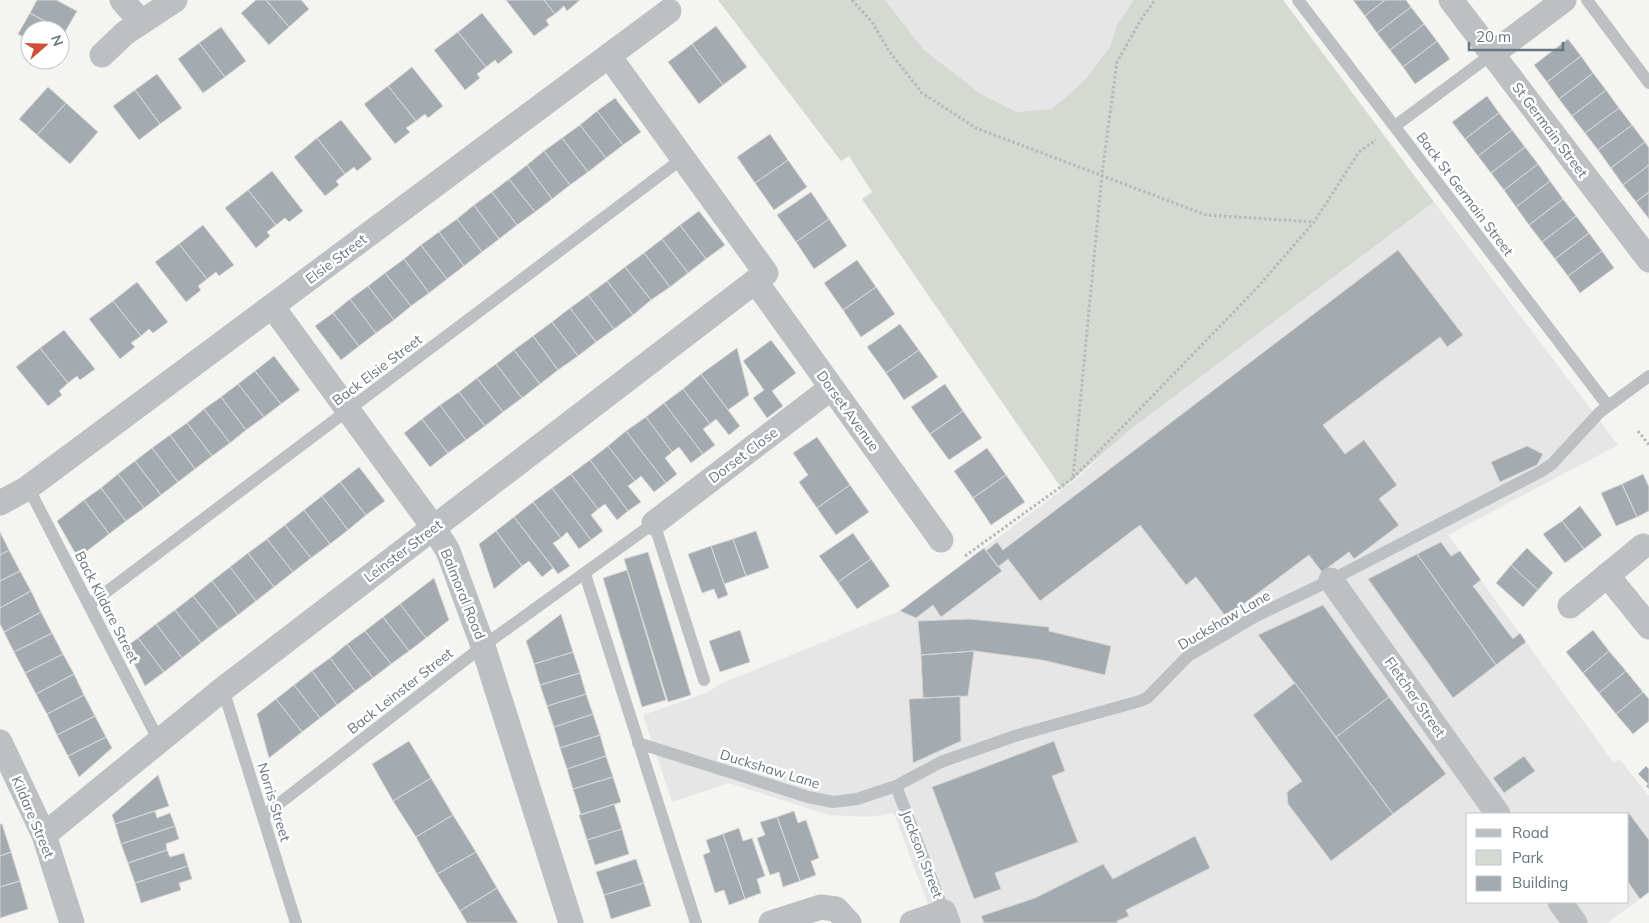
<svg xmlns="http://www.w3.org/2000/svg" width="1649" height="923" font-family="Mulish,sans-serif">
<style>
.built{fill:#e5e6e5;fill-rule:evenodd}
.green{fill:#d4d9d1}
.building{fill:#a4abb0;stroke:#d6d6d4}
.lines{fill:none;stroke-linecap:round;stroke-linejoin:round}
.path{stroke:#b6b9bb;stroke-width:3;stroke-dasharray:2.5 2.5;stroke-linecap:butt}
.lane{stroke:#bcc0c3;stroke-width:12}
.street{stroke:#bcc0c3;stroke-width:25}
.labels{text-anchor:middle;stroke-width:5;stroke-linejoin:round;paint-order:stroke}
.street-label{font-size:14px;fill:#67767f;stroke:#fff}
</style>
<rect width="100%" height="100%" fill="#f4f4f1"/>
<path class="built" d="M885,0H1134L1117,25L1110,47L1084,81L1052,110L1017,112L981,94L924,50Z
M1434,202L1618,445L1448,535L1614,763L1619,759L1649,796V892L1640,899L1607,923H935L894,813L868,817L829,815L729,783L672,802L643,715L706,693L722,683L900,611L1075,480L1135,426ZM1468,814H1628V902H1468Z"/>
<path class="green" d="M718,0H885L924,50L981,94L1017,112L1052,109L1084,81L1110,47L1117,25L1134,0H1283L1434,202L1135,426L1062,489L862,199L872,192L849,156L841,161Z"/>
<path class="building" d="M37,0H56L77,11L65,32L30,13Z
M256,0H266L289,27L269,45L241,13Z
M266,0H301L309,9L289,27Z
M506,0H544L555,14L546,20L549,25L534,36Z
M544,0H580L567,11L564,6L555,14Z
M1353,0H1385L1365,16Z
M1385,0H1406L1411,7L1377,33L1365,16Z
M1411,7L1424,24L1390,50L1377,33Z
M30,13L65,32L60,41V30H30V41L18,34Z
M482,13L513,52L498,64L495,60L486,67L458,32Z
M1424,24L1437,41L1403,67L1390,50Z
M716,26L747,67L723,85L692,44Z
M221,27L246,61L225,77L199,43Z
M458,32L486,67L477,74L480,78L465,90L434,50Z
M1568,39L1581,56L1547,82L1534,65Z
M1437,41L1450,59L1415,84L1403,67Z
M199,43L225,77L203,93L178,59Z
M692,44L723,85L699,104L668,62Z
M1581,56L1593,73L1559,99L1547,82Z
M412,67L443,106L428,118L425,114L416,121L388,86Z
M1593,73L1606,90L1572,116L1559,99Z
M157,74L182,108L160,124L135,90Z
M388,86L416,121L406,128L410,132L395,144L364,104Z
M48,87L66,103L37,135L19,119Z
M135,90L160,124L139,140L113,106Z
M1606,90L1619,108L1585,133L1572,116Z
M1487,96L1499,113L1465,139L1452,122Z
M615,98L641,132L623,145L597,111Z
M66,103L98,132L70,164L37,135Z
M1619,108L1632,125L1598,150L1585,133Z
M597,111L623,145L606,158L580,125Z
M1499,113L1512,130L1478,156L1465,139Z
M341,120L372,159L357,171L354,167L345,174L317,138Z
M580,125L606,158L588,172L562,138Z
M1632,125L1645,142L1611,168L1598,150Z
M1512,130L1525,147L1491,173L1478,156Z
M770,134L788,160L755,183L737,157Z
M317,138L345,174L336,181L339,185L325,196L294,157Z
M562,138L588,172L570,185L544,151Z
M1645,142L1649,148V165L1623,185L1611,168Z
M1525,147L1538,164L1504,190L1491,173Z
M544,151L570,185L552,199L527,165Z
M788,160L807,187L774,210L755,183Z
M1538,164L1550,181L1516,207L1504,190Z
M527,165L552,199L535,212L509,179Z
M1649,165V192L1636,202L1623,185Z
M272,171L303,211L289,222L285,218L276,225L248,190Z
M509,179L535,212L517,225L492,192Z
M1550,181L1563,199L1529,225L1516,207Z
M248,190L276,225L267,232L270,236L256,248L225,208Z
M492,192L517,225L499,239L474,205Z
M811,192L829,219L796,242L777,215Z
M1649,192V219L1636,202Z
M1563,199L1576,216L1542,242L1529,225Z
M474,205L499,239L482,252L457,219Z
M699,211L725,245L706,259L680,225Z
M1576,216L1589,233L1555,259L1542,242Z
M457,219L482,252L464,266L439,232Z
M829,219L847,246L814,269L796,242Z
M203,225L234,265L219,276L216,272L207,279L179,244Z
M680,225L706,259L688,273L662,239Z
M439,232L464,266L447,279L421,245Z
M1589,233L1602,251L1568,276L1555,259Z
M662,239L688,273L670,287L644,253Z
M179,244L207,279L198,286L201,290L186,302L155,262Z
M421,245L447,279L429,293L404,259Z
M1398,250L1463,335L1447,347L1440,337L1323,425L1345,454L1364,440L1397,485L1379,499L1399,525L1354,559L1349,552L1322,572L1309,555L1226,617L1196,577L1186,585L1140,525L1040,601L1008,559L998,567L986,551L997,542L1003,550Z
M1602,251L1614,268L1580,293L1568,276Z
M644,253L670,287L651,300L625,267Z
M404,259L429,293L411,306L385,273Z
M857,260L876,287L843,310L824,283Z
M625,267L651,300L633,315L607,281Z
M385,273L411,306L394,320L368,286Z
M607,281L633,315L614,329L588,295Z
M137,282L168,322L153,333L149,329L141,336L113,301Z
M368,286L394,320L376,333L350,299Z
M876,287L895,314L861,337L843,310Z
M588,295L614,329L596,342L570,308Z
M350,299L376,333L359,346L333,313Z
M113,301L141,336L131,343L135,347L120,359L89,319Z
M570,308L596,342L578,356L552,322Z
M333,313L359,346L341,360L315,326Z
M552,322L578,356L558,370L533,336Z
M900,324L919,350L886,373L867,347Z
M64,330L95,369L80,380L77,376L68,383L40,348Z
M533,336L558,370L540,384L514,350Z
M771,340L796,373L772,391L783,406L767,418L753,398L764,390L743,361Z
M40,348L68,383L59,391L62,395L48,406L16,367Z
M737,348L749,395L728,410L701,374Z
M514,350L540,384L522,398L496,364Z
M919,350L938,377L904,400L886,373Z
M274,356L300,390L281,404L255,371Z
M496,364L522,398L503,412L477,378Z
M255,371L281,404L264,417L238,384Z
M701,374L740,426L729,435L716,419L710,424L683,389Z
M477,378L503,412L485,426L459,392Z
M238,384L264,417L246,430L221,397Z
M945,384L963,411L930,434L911,407Z
M683,389L710,424L703,429L715,445L703,454L664,403Z
M459,392L485,426L466,440L440,405Z
M221,397L246,430L230,443L204,409Z
M664,403L703,454L691,463L679,447L672,452L646,417Z
M440,405L466,440L448,453L422,419Z
M204,409L230,443L212,456L187,423Z
M963,411L982,438L949,460L930,434Z
M646,417L672,452L665,458L677,474L666,483L626,431Z
M422,419L448,453L430,467L404,433Z
M187,423L212,456L195,469L170,435Z
M626,431L666,483L654,492L641,476L635,481L608,446Z
M170,435L195,469L178,482L152,448Z
M817,437L850,485L817,508L799,482L808,475L793,453Z
M608,446L635,481L628,486L641,502L628,511L590,460Z
M1527,446L1543,454L1537,465L1500,482L1491,462Z
M152,448L178,482L161,495L135,461Z
M987,448L1006,475L973,498L954,471Z
M590,460L628,511L617,520L605,504L598,509L571,474Z
M135,461L161,495L144,508L118,474Z
M359,467L385,501L366,515L340,482Z
M118,474L144,508L126,521L101,488Z
M571,474L598,509L591,515L603,531L591,540L552,488Z
M1643,474L1649,487V511L1637,517L1622,484Z
M1006,475L1025,502L991,525L973,498Z
M340,482L366,515L348,530L322,496Z
M1622,484L1637,517L1616,526L1601,493Z
M850,485L869,512L836,535L817,508Z
M101,488L126,521L109,534L84,500Z
M552,488L591,540L579,549L567,532L561,538L533,502Z
M322,496L348,530L330,544L304,510Z
M84,500L109,534L78,558L57,521Z
M533,502L561,538L553,543L570,566L558,574L514,517Z
M1580,506L1602,535L1584,549L1562,521Z
M304,510L330,544L311,558L285,525Z
M514,517L553,568L542,577L529,561L522,566L496,531Z
M1562,521L1584,549L1565,563L1543,534Z
M285,525L311,558L293,572L267,539Z
M496,531L522,566L494,589L479,544Z
M756,531L769,568L746,576L733,539Z
M0,532L9,550L0,555Z
M853,533L871,559L838,582L819,556Z
M267,539L293,572L274,587L248,553Z
M733,539L746,576L724,584L711,546Z
M1441,542L1451,556L1460,551L1481,580L1473,586L1513,639L1520,633L1526,642L1496,665L1417,554Z
M711,546L728,595L718,599L714,589L702,593L688,554Z
M984,548L1002,571L941,617L933,605L916,618L900,611Z
M1527,548L1553,573L1538,590L1511,565Z
M9,550L20,571L0,581V555Z
M648,552L691,695L668,702L624,559Z
M248,553L274,587L256,601L230,567Z
M1417,554L1496,665L1453,698L1368,579Z
M871,559L890,586L857,609L838,582Z
M1511,565L1538,590L1523,607L1496,583Z
M230,567L256,601L238,615L212,581Z
M627,570L666,700L642,707L603,578Z
M20,571L31,591L0,608V581Z
M434,578L449,620L426,638L400,604Z
M212,581L238,615L219,629L193,596Z
M31,591L41,612L4,632L0,624V608Z
M193,596L219,629L201,643L175,610Z
M400,604L426,638L409,651L383,617Z
M1323,605L1389,697L1336,737L1258,635Z
M175,610L201,643L182,658L156,624Z
M41,612L52,633L14,652L4,632Z
M561,614L573,652L534,664L526,641Z
M383,617L409,651L391,664L365,631Z
M970,619L1049,627V631L1111,646L1105,675L1042,660L974,651L921,655L918,621Z
M156,624L182,658L164,672L138,638Z
M740,630L750,662L720,672L709,641Z
M1593,630L1609,651L1583,673L1566,652Z
M365,631L391,664L373,678L347,644Z
M52,633L63,654L25,673L14,652Z
M138,638L164,672L145,686L126,647Z
M347,644L373,678L355,691L330,658Z
M974,651L968,696L923,698L921,655Z
M1609,651L1626,671L1599,693L1583,673Z
M573,652L580,673L540,685L534,664Z
M63,654L74,674L36,694L25,673Z
M330,658L355,691L337,705L312,671Z
M312,671L337,705L320,718L294,685Z
M1626,671L1643,692L1616,714L1599,693Z
M580,673L586,694L547,706L540,685Z
M74,674L84,695L47,714L36,694Z
M1295,683L1393,814L1331,861L1288,804L1287,792L1302,781L1253,715Z
M294,685L320,718L302,732L276,699Z
M1643,692L1649,699V721L1633,734L1616,714Z
M586,694L593,714L554,727L547,706Z
M84,695L95,716L57,735L47,714Z
M960,696L961,741L913,763L909,699Z
M1389,697L1446,774L1393,814L1336,737Z
M276,699L302,732L269,758L257,714Z
M593,714L600,735L560,748L554,727Z
M95,716L106,737L68,756L57,735Z
M600,735L606,756L567,769L560,748Z
M106,737L112,748L79,777L68,756Z
M409,741L431,778L393,801L372,764Z
M1054,741L1065,771L1052,776L1078,842L995,873L1001,889L974,899L932,787Z
M606,756L613,777L573,789L567,769Z
M1524,756L1535,771L1504,793L1493,778Z
M1646,766L1649,769V789L1646,786L1648,784L1638,774Z
M158,775L169,806L115,824L112,815Z
M613,777L621,802L581,815L573,789Z
M431,778L453,815L416,837L393,801Z
M614,804L622,829L587,840L579,815Z
M155,811L157,818L170,813L175,826L121,844L115,824Z
M794,811L798,823L806,820L819,858L811,861L816,875L800,881L777,817Z
M1628,812L1649,840V892L1640,899L1628,882V814H1625Z
M453,815L476,852L437,874L416,837Z
M777,817L800,881L783,887L779,872L770,875L757,838L765,835L760,822Z
M0,824H2L11,852L0,856Z
M175,826L179,839L166,844L167,850L128,863L121,844Z
M739,828L743,841L752,838L765,876L757,879L761,893L745,899L723,834Z
M622,829L629,854L595,865L587,840Z
M723,834L745,899L729,905L724,890L715,893L703,855L710,852L706,840Z
M1195,836L1210,868L1126,910L1129,916L1117,921L1118,923H984L981,916L1035,898L1103,864L1113,879Z
M167,850L170,857L184,853L188,866L135,883L128,863Z
M11,852L20,881L0,887V856Z
M476,852L497,888L460,911L437,874Z
M636,859L644,883L604,895L596,872Z
M188,866L192,879L179,883L181,890L141,903L135,883Z
M20,881L28,909L0,918V887Z
M644,883L651,906L611,919L604,895Z
M497,888L518,923H467L460,911Z"/>
<g class="lines">
<path class="path" d="M852,0L872,22L889,51L922,93L976,128L1206,215L1314,222
M1638,431L1649,445
M1073,478L1257,288L1314,222L1359,152L1376,140
M965,556L1073,478L1102,174L1117,62L1139,23L1155,0"/>
<path class="lane" d="M1298,0L1608,406
M1587,0L1649,83
M1395,126L1492,54
M28,487L159,741
M585,574L696,923
M89,605L683,158
M223,689L296,923
M638,743L808,797L833,802L857,799L896,786L941,762L1018,735L1140,701L1147,698L1188,656L1256,616L1331,580L1540,472L1552,464L1600,412L1649,376
M896,786L944,912
M263,816L483,646L654,523L704,680"/>
<path class="street" d="M122,0L141,22
M1451,0L1649,260
M1492,54L1564,0
M102,55L125,33L175,0
M756,282L941,540
M272,306L434,528L448,551L483,646L571,923
M0,503L26,489L669,11
M654,523L831,388
M1607,575L1649,627
M1331,580L1498,814
M1570,606L1643,546
M0,742L44,835L72,923
M44,835L223,689L766,273L609,56
M1560,902L1575,923
M771,923L821,907L836,909L849,923
M912,923L944,912L948,923"/>
</g>
<g class="labels">
<g class="street-label">
<text transform="translate(1550 130) rotate(53)" y="5">St Germain Street</text>
<text transform="translate(1465 194) rotate(53)" y="5">Back St Germain Street</text>
<text transform="translate(336 259) rotate(-37)" y="5">Elsie Street</text>
<text transform="translate(377 370) rotate(-37)" y="5">Back Elsie Street</text>
<text transform="translate(848 411) rotate(54)" y="5">Dorset Avenue</text>
<text transform="translate(743 455) rotate(-37)" y="5">Dorset Close</text>
<text transform="translate(403 551) rotate(-37)" y="5">Leinster Street</text>
<text transform="translate(463 594) rotate(68)" y="5">Balmoral Road</text>
<text transform="translate(107 607) rotate(63)" y="5">Back Kildare Street</text>
<text transform="translate(1224 620) rotate(-30)" y="5">Duckshaw Lane</text>
<text transform="translate(400 691) rotate(-38)" y="5">Back Leinster Street</text>
<text transform="translate(1415 697) rotate(55)" y="5">Fletcher Street</text>
<text transform="translate(770 769) rotate(17)" y="5">Duckshaw Lane</text>
<text transform="translate(274 802) rotate(73)" y="5">Norris Street</text>
<text transform="translate(33 817) rotate(67)" y="5">Kildare Street</text>
<text transform="translate(922 854) rotate(69)" y="5">Jackson Street</text>
</g>
</g>
<rect x="1466" y="813" width="162" height="90" fill="#ffffff" stroke="#c2c8cc"/>
<rect x="1476" y="829" width="25" height="8" fill="#bcc0c3" stroke="#c2c8cc"/>
<text x="1512" y="838" font-size="15" fill="#67767f">Road</text>
<rect x="1476" y="850" width="25" height="15" fill="#d4d9d1" stroke="#c2c8cc"/>
<text x="1512" y="863" font-size="15" fill="#67767f">Park</text>
<rect x="1476" y="876" width="25" height="15" fill="#a4abb0" stroke="#c2c8cc"/>
<text x="1512" y="888" font-size="15" fill="#67767f">Building</text>
<g transform="translate(45 45) rotate(70)"><circle r="24" fill="#ffffff" stroke="#c2c8cc"/>
<path d="M0-4L9 19L0 12L-9 19Z" fill="#ce5038"/>
<text y="-8" font-size="14" font-weight="bold" text-anchor="middle" fill="#67767f">N</text>
</g>
<path d="M1469 42v8h94v-8" fill="none" stroke="#67767f" stroke-width="2.5"/>
<text x="1476" y="42" font-size="15" fill="#67767f" stroke="#ffffff" stroke-width="4" paint-order="stroke">20 m</text>
</svg>
